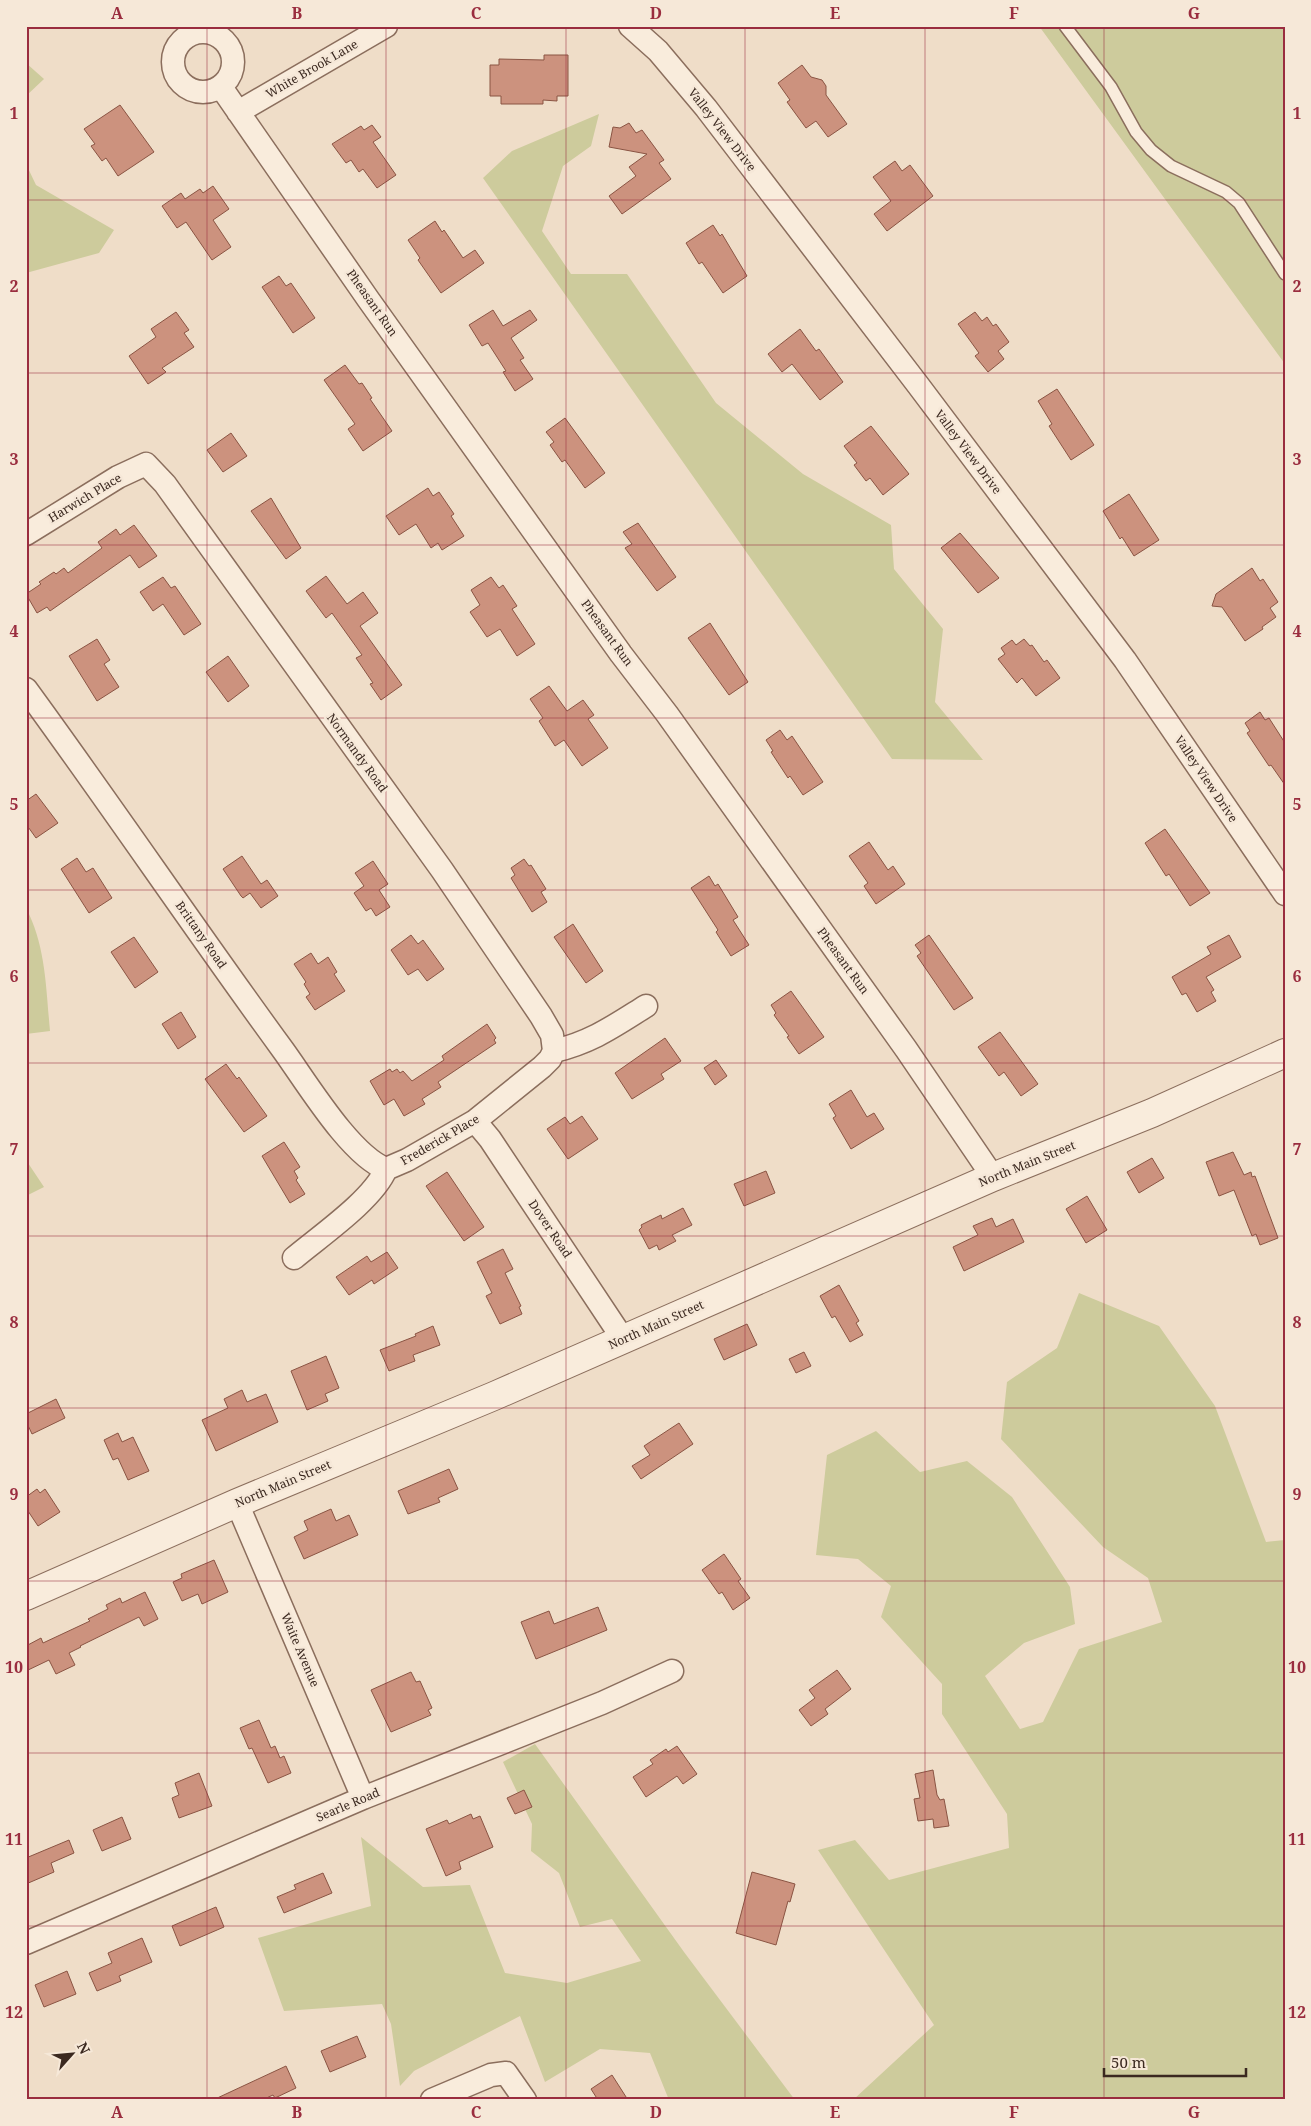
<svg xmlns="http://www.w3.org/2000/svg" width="1311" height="2126" font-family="'Noto Serif',serif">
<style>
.green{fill:#cdcb9c}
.building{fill:#cc927e;stroke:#8a5443}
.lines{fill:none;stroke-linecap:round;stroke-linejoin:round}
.service-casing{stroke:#8b6e5d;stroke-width:14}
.minor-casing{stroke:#8b6e5d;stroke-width:25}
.tertiary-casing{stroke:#8b6e5d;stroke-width:30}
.service{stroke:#f9ecdc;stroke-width:11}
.minor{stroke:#f9ecdc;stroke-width:22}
.tertiary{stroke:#f9ecdc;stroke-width:28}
.grid{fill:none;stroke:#9a2d3f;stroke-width:1;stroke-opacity:0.55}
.labels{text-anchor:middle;stroke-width:5;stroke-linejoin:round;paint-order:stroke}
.street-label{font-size:12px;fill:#3b2920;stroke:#f6e8d8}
.neatline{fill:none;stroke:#9a2d3f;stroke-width:2}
.grid-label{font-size:16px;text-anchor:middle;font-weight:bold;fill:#9a2d3f}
</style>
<rect width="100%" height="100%" fill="#efddc8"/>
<path class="green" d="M1039,26H1285V364Z
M26,63L44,79L26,96Z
M599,114L591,146L563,166L542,231L571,274H627L716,403L803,474L891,525L894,569L943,629L935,702L983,760L892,759L483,178L512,151Z
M26,164L36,185L114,230L99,253L26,273Z
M26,908C46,946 46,989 50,1031L26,1034Z
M26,1160L44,1187L26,1196Z
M1079,1293L1159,1326L1215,1406L1266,1542L1285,1540V2100H853L934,2025L818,1850L855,1840L889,1880L1009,1848L1007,1814L942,1714V1684L881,1617L891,1586L858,1559L816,1555L827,1455L876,1431L920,1472L967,1461L1012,1497L1070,1587L1075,1624L1024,1643L985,1676L1020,1729L1043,1722L1079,1649L1162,1622L1148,1578L1103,1547L1001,1439L1007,1382L1057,1348Z
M535,1744L684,1952L795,2100H669L650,2053L600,2049L545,2082L520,2016L414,2071L400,2086L391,2024L382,2004L284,2011L258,1938L371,1906L361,1837L423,1887L470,1885L505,1973L567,1983L641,1961L612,1919L580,1927L559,1873L531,1851L532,1824L503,1762Z"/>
<path class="building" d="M544,55H568V96H557V101L543,100V104H501V96H490V65H499V59L544,60Z
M802,65L811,77L822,80L826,86V95L847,124L828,137L816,121L806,128L787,102L790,100L778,83Z
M120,105L154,152L118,176L106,158L102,161L91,146L95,144L84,129Z
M629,123L636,133L642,130L664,160L659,163L671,179L622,214L609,196L636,176L629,167L647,154L609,147L613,127L620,128Z
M372,125L381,137L373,142L396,175L377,188L363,169L359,172L351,160L346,163L332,144L361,126L364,130Z
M895,161L902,171L910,165L933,196L887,231L874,214L891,201L873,177Z
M213,186L229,209L213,220L231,247L212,260L186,222L177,228L162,206L181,193L185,199L200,189L203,193Z
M435,221L442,232L444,230L463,258L475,250L484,263L441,293L418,260L420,258L408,240Z
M713,225L720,236L722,234L747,276L723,293L702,262L699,264L686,243Z
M279,276L286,286L291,283L315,318L293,333L262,287Z
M493,310L503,326L530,310L537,320L511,338L524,358L520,360L533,379L515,391L503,372L506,371L488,343L482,346L469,325Z
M176,312L189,330L184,333L194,347L162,368L166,372L148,384L129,356L156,337L151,329Z
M975,312L982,321L987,317L993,326L996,324L1009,342L998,351L1004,359L988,372L975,356L979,353L958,324Z
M800,329L816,351L819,349L843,382L820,400L792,364L782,372L768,354Z
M345,365L359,384L362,383L372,398L370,399L392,431L363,451L348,429L355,424L324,380Z
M1057,389L1094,445L1071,460L1049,426L1052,424L1038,401Z
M565,418L605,473L585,488L565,460L562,462L550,445L554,442L546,432Z
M871,426L909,474L883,495L870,478L866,481L854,465L857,463L844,446Z
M231,433L247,456L223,472L207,450Z
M428,488L433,496L439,492L454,514L451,516L464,536L442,550L438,543L431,548L416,524L399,535L386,516Z
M1129,494L1159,540L1134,556L1122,537L1120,539L1103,511Z
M271,498L301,548L286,559L251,511Z
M638,523L676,577L657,591L625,548L632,544L623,532Z
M134,525L157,556L139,568L130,555L50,611L47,607L37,613L26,594L41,584L39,582L54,572L56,574L64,568L68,573L102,548L98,542L116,529L120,535Z
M960,533L999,578L978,593L941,548Z
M1252,568L1260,581L1263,579L1278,602L1270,608L1276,617L1262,627L1263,629L1245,641L1222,607L1212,606L1216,594Z
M326,576L347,604L363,592L378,613L360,626L402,685L381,700L370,684L373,683L356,658L362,655L332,613L326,618L306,591Z
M163,577L171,588L175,586L201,624L184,635L163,604L153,611L140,592Z
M491,577L499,588L503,585L517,606L512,609L535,644L517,656L500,629L487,637L470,612L480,605L471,590Z
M710,623L748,682L729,695L688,638Z
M97,639L110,660L104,664L119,687L97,701L69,656Z
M1024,639L1030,646L1032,645L1044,662L1047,660L1060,678L1036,696L1022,678L1017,683L998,659L1005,654L1001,648L1012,640L1016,645Z
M228,656L249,686L228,702L206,672Z
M549,686L567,711L583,700L594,715L588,719L608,748L582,766L564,740L555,746L539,721L543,718L530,699Z
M1260,712L1265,720L1269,718L1285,743V785L1271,765L1269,766L1247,733L1250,731L1245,723Z
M780,730L787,740L792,736L823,782L803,795L790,776L788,778L771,752L773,751L766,740Z
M36,794L58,823L36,838L26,824V801Z
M1165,829L1210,893L1190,906L1169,874L1166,876L1145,843Z
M869,842L888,870L893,866L905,884L876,904L864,886L868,883L849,856Z
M242,856L261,884L267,880L278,896L261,908L250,893L243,898L241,896L223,869Z
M77,858L86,872L93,868L112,898L89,913L61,869Z
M524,859L529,866L531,865L546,889L541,892L547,902L532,912L511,878L515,875L511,868Z
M373,861L388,884L379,890L390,907L376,916L371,908L366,911L354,893L364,886L355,873Z
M709,876L715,886L718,884L738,917L733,920L749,945L731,956L716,932L718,930L691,888Z
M573,924L603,971L586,983L554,937Z
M411,935L418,944L423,940L444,969L427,981L418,969L408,975L391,950Z
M929,935L973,998L954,1010L917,956L921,953L915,945Z
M1229,935L1241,957L1206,977L1214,990L1211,992L1216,1001L1197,1012L1186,993L1182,995L1172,977L1211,954L1207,947Z
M134,937L158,972L135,988L111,952Z
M311,953L318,964L328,957L337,972L334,974L345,991L315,1010L306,997L310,994L304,984L306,982L294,964Z
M791,991L824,1037L799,1054L787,1037L789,1036L774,1015L776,1013L771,1005Z
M181,1012L196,1037L178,1049L162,1024Z
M487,1024L496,1038L494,1040L496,1043L438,1082L441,1087L422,1099L425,1104L404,1116L394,1099L384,1105L370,1081L390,1069L392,1072L397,1069L400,1073L403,1071L412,1081L444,1060L442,1056Z
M1000,1032L1038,1084L1021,1096L1004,1072L999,1076L978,1047Z
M665,1038L681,1061L661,1074L664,1079L632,1099L615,1073Z
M716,1060L727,1076L715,1085L704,1068Z
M226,1064L237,1079L239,1077L267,1116L244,1132L205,1079Z
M851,1090L867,1117L874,1113L884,1129L851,1149L833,1118L836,1116L829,1104Z
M582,1116L598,1139L568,1159L547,1129L565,1117L570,1124Z
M284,1142L300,1167L294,1171L298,1178L296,1180L305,1194L290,1203L262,1156Z
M1233,1152L1244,1175L1251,1172L1252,1177L1255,1176L1278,1238L1260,1245L1256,1234L1252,1236L1234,1190L1219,1196L1206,1162Z
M1152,1158L1164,1178L1139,1193L1127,1172Z
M766,1171L775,1193L744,1206L734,1184Z
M447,1172L484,1227L464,1241L426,1186Z
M1087,1196L1107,1230L1086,1243L1066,1209Z
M683,1208L692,1225L672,1235L676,1241L659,1250L657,1245L649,1249L639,1230L642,1227L641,1225L661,1215L662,1219Z
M992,1218L996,1227L1013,1219L1024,1242L964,1271L953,1247L978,1235L973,1226Z
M503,1249L513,1269L505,1273L521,1306L519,1307L522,1314L500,1324L486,1296L492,1293L477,1262Z
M387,1252L398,1268L374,1284L372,1280L349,1295L336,1277L367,1256L371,1262Z
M839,1285L859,1321L856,1323L863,1335L850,1342L835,1316L832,1318L820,1296Z
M747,1324L757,1345L724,1360L714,1339Z
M433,1326L440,1345L413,1355L415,1361L389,1371L380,1350L416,1336L415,1334Z
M804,1352L811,1366L796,1373L789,1359Z
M326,1356L339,1388L325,1394L328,1401L307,1410L291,1371Z
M242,1390L247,1402L266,1394L278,1422L216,1451L202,1420L228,1408L224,1399Z
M56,1399L65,1418L32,1434L26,1421V1414Z
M679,1423L693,1444L641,1479L632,1466L650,1455L644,1446Z
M118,1433L122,1442L133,1437L149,1471L128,1480L118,1458L113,1460L104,1440Z
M449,1469L458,1489L438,1498L440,1502L408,1514L398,1491Z
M37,1489L40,1493L45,1489L60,1512L38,1526L26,1508V1497Z
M331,1509L336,1521L349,1515L358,1535L304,1559L294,1537L308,1530L304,1521Z
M724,1554L741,1579L738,1581L750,1598L733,1610L722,1592L719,1594L702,1570Z
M214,1560L228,1592L202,1604L198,1594L182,1601L173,1582L182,1578L181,1574Z
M145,1592L158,1619L144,1626L139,1617L80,1646L81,1647L69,1653L75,1665L56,1674L49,1660L26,1671V1646L41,1638L43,1643L90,1621L88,1619L108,1609L106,1605L120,1598L122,1603Z
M598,1607L607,1630L536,1659L521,1622L549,1611L554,1624Z
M837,1670L851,1689L825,1709L828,1714L811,1726L799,1710L815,1698L809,1690Z
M411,1672L416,1682L420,1681L432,1708L428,1710L431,1715L391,1732L371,1690Z
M259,1720L271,1748L275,1746L280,1758L284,1756L291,1773L268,1783L252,1748L249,1749L240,1728Z
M677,1746L697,1774L683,1784L677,1776L646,1797L633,1777L653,1764L650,1760L666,1749L668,1752Z
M933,1770L937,1795L940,1800L944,1799L949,1826L934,1828L933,1819L918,1821L914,1799L920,1798L915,1774Z
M199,1773L212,1806L179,1818L172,1798L179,1795L175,1783Z
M524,1790L532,1807L515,1814L507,1798Z
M471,1814L473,1819L480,1816L493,1847L459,1862L461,1869L446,1876L426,1829L447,1820L449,1824Z
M122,1817L131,1839L102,1851L93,1830Z
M69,1840L74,1853L51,1863L54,1872L26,1884V1858Z
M752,1872L795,1884L790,1902L788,1901L776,1945L736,1933Z
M323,1873L332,1893L284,1913L277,1897L296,1889L294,1885Z
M216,1907L224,1927L180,1946L172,1926Z
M142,1938L152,1962L119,1976L121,1981L97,1991L89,1973L112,1963L108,1953Z
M67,1971L76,1994L44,2007L35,1985Z
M357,2036L366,2057L330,2072L321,2051Z
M286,2066L296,2088L275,2098L273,2095L262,2100H213Z
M612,2075L628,2100H598L591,2089Z"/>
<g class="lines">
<defs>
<path id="service" d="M1065,26L1111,87L1136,132L1151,150L1171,166L1226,192L1239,203L1285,274"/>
<path id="minor" d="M630,26L658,51L706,108L918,385L1125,660L1285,894
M173 62a30 30 0 1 1 60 0a30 30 0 1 1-60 0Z
M221,87L368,299L621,654L667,714L906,1049L993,1177
M238,112L386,26
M26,534L118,477L146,464L165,484L442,870L541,1016L552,1035L554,1051
M26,689C113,808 196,931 283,1050C307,1083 350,1155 386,1169
M475,1121L490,1139L623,1339
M294,1258C320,1236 373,1200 386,1169L407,1160L475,1121L542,1067L550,1059L554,1051C592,1042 614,1026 646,1006
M237,1503L363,1798
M26,1943L363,1798L602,1703L672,1671
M432,2100L491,2075L506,2073L525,2100"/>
<path id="tertiary" d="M26,1596L237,1503L494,1396L993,1177L1152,1113L1285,1053"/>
</defs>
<use href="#service" class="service-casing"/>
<use href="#minor" class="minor-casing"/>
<use href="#tertiary" class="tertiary-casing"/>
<use href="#service" class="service"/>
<use href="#minor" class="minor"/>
<use href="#tertiary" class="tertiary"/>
</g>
<path class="grid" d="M207,26V2100M386,26V2100M566,26V2100M745,26V2100M925,26V2100M1104,26V2100M26,200H1285M26,373H1285M26,545H1285M26,718H1285M26,890H1285M26,1063H1285M26,1236H1285M26,1408H1285M26,1581H1285M26,1753H1285M26,1926H1285"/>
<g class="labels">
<g class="street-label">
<text transform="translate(312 69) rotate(-30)" y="4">White Brook Lane</text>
<text transform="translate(722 130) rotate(52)" y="4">Valley View Drive</text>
<text transform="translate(372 303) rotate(55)" y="4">Pheasant Run</text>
<text transform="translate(968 452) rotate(53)" y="4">Valley View Drive</text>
<text transform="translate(85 498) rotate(-31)" y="4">Harwich Place</text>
<text transform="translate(607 633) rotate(54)" y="4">Pheasant Run</text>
<text transform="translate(357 753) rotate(54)" y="4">Normandy Road</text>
<text transform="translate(1206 779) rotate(56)" y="4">Valley View Drive</text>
<text transform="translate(201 935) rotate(55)" y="4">Brittany Road</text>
<text transform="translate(843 961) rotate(54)" y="4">Pheasant Run</text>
<text transform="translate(440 1140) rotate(-30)" y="4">Frederick Place</text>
<text transform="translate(1027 1164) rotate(-22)" y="4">North Main Street</text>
<text transform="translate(550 1229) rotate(56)" y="4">Dover Road</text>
<text transform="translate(656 1325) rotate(-24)" y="4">North Main Street</text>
<text transform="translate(283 1484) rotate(-23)" y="4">North Main Street</text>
<text transform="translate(300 1650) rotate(67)" y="4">Waite Avenue</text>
<text transform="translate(348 1805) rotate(-23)" y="4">Searle Road</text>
</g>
</g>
<rect width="1311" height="2126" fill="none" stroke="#f6e8d8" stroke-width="55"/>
<g transform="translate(72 2054) rotate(63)" stroke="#f6e8d8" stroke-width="4" paint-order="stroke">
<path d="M0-4L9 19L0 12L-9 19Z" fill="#3b2920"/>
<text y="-8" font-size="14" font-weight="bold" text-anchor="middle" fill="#3b2920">N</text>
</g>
<path d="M1104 2068v8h142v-8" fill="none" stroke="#3b2920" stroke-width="2.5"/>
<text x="1111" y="2068" font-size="15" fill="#3b2920" stroke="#f6e8d8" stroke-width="4" paint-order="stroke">50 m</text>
<rect x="28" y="28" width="1256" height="2070" class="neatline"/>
<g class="grid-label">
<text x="117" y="19">A</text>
<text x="297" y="19">B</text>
<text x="476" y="19">C</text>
<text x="656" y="19">D</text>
<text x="835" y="19">E</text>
<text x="1014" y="19">F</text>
<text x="1194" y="19">G</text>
<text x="14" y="119">1</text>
<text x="1297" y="119">1</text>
<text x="14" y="292">2</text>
<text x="1297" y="292">2</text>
<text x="14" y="465">3</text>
<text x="1297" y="465">3</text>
<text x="14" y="637">4</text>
<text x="1297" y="637">4</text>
<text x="14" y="810">5</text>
<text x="1297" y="810">5</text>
<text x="14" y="982">6</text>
<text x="1297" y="982">6</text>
<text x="14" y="1155">7</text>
<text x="1297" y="1155">7</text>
<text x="14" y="1328">8</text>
<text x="1297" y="1328">8</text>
<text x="14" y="1500">9</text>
<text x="1297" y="1500">9</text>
<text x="14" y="1673">10</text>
<text x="1297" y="1673">10</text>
<text x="14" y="1845">11</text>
<text x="1297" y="1845">11</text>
<text x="14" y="2018">12</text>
<text x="1297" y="2018">12</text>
<text x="117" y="2118">A</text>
<text x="297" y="2118">B</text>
<text x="476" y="2118">C</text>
<text x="656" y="2118">D</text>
<text x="835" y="2118">E</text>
<text x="1014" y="2118">F</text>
<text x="1194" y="2118">G</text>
</g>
</svg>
